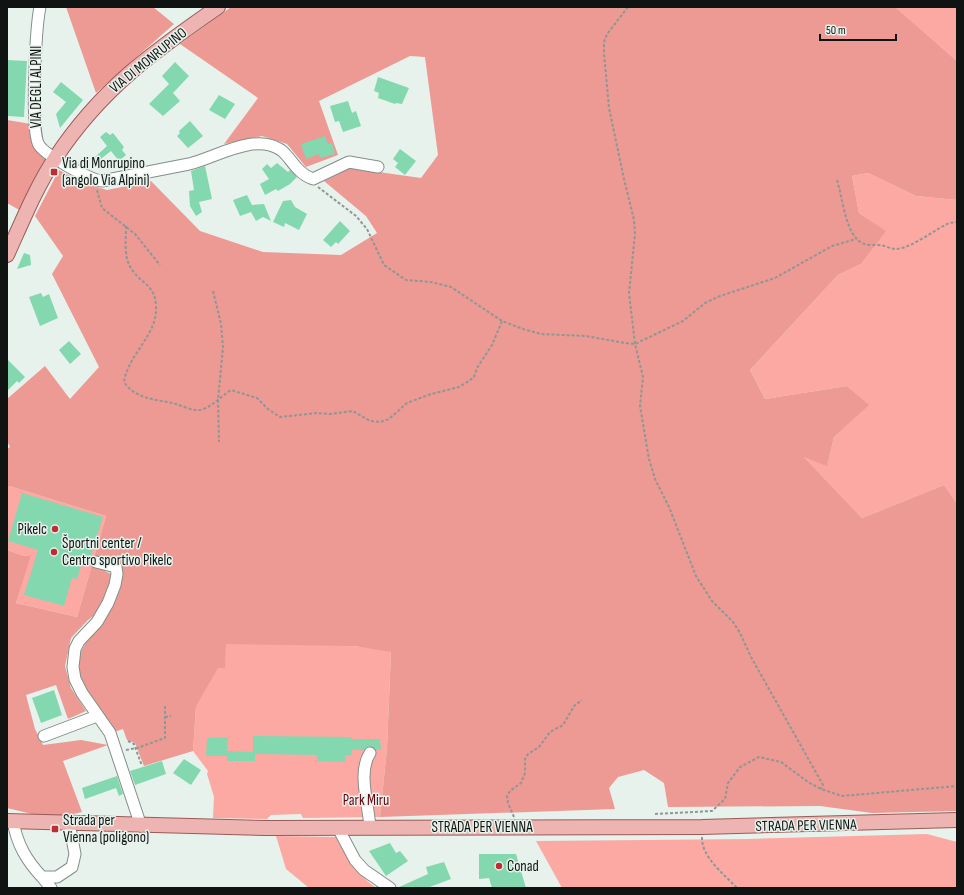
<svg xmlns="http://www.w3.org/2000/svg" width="964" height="895" font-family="'Sofia Sans Condensed',sans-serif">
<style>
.green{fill:#fda9a3}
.forest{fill:#ed9994}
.building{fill:#83d8af}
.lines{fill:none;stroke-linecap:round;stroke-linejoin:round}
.minor-casing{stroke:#848e88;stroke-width:13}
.major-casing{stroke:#985b57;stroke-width:16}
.path{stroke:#8f9793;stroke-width:2;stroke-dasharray:3 2;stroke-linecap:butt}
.minor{stroke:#fff;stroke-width:11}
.major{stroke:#eeb4b1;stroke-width:14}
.poi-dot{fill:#bd2d34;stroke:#e7f2ec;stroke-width:1.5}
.labels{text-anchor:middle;stroke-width:3;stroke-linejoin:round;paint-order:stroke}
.street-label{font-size:15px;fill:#0f1311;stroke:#e7f2ec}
.poi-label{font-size:15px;fill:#0f1311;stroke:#e7f2ec;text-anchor:start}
.park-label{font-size:15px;fill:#67000e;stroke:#e7f2ec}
</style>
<rect width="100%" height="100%" fill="#e7f2ec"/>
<path class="green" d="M895,7H957V61L897,9Z
M868,173L916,196L957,200V504L944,485L862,518L803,456L827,465L834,437L868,405L847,386L765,399L750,370L838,275L861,264L885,231L859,213L852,176Z
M227,271L354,646L391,651L387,748L380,817L303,818L301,814L271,815L267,819L213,818L214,797L207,774L208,771L193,751L196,707L218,667L225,668Z
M9,486L106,516L77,617L16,603L30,555L24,556L7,550V491Z
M927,834L957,842V888H562L536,841L748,839Z
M276,836L336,837C346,857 358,875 376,888H309L286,869Z"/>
<path class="forest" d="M66,7H153L174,24L96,93Z
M231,7H895L957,61V200L916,196L868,173L852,176L859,213L886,231L861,264L838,275L750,370L765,399L847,386L869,405L834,437L827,466L804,457L862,518L944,485L957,504V811L872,813L820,806L668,807L664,783L644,770L618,777L609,788L615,809L380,817L387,748L391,652L354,646L226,644L225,668H218L196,707L193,751L144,766L135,743L127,740L123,729L114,732C103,714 86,695 80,674C71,644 110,621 117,593C119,584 117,572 117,563L93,565L111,574L108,592L100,611L88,620L71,638L65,666L71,688L86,711L68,719L56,685L26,695L35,729L43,745L81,740L108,745L63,761L82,812L65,816L36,815L7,808V550L24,556L31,555L16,603L77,617L106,516L9,486L7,491V449L10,447L7,441V399L45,366L70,399L99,367L52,274L63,256L35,216L59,170L84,183L107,190L151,181L200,231L263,252L341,255L377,233L366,216L324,181L350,168L421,178L438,155L425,57L410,56L319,101L338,155L306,167L287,144L262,136L224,144L258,98L180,44Z
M7,120L31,124L34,148L46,160L21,211L7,203Z"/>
<path class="building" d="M7,60L27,61L24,117L7,116Z
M175,62L189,76L173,93L180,101L163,116L149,104L169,84L162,76Z
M378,77L409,88L402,104L396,103L395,104L378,98L379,93L374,91Z
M61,82L83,100L60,128L56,114L66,102L53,92Z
M219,95L235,104L225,119L209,110Z
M348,101L352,113L356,111L361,126L343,132L339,121L335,122L330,106Z
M190,121L203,136L188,148L177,136L180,133L179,131Z
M106,132L110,135L113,133L124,147L122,150L126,155L119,161L111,151L97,162L94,158L107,146L100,137Z
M325,136L328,144L332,143L335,154L320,158L319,154L306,159L301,144Z
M400,149L416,161L405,175L395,167L398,163L393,159Z
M277,163L288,172L290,170L297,177L290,184L278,191L276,189L265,195L260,184L269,179L262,169L267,164L271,168Z
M205,166L212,199L199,202L202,212L196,216L190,206L189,191L194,190L191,171Z
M247,195L252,205L264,204L271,221L263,217L256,221L251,212L240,216L233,200Z
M291,200L295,207L307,214L299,230L285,223L284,227L273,222L283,201Z
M340,221L350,231L338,244L336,242L331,247L323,240Z
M24,253L30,255L31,265L17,269Z
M41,293L43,297L49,294L58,318L40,326L29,297Z
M69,341L81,354L70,364L59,350Z
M7,359L25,377L19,383L17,381L7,391Z
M22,493L103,517L88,565L82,563L77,579L72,578L64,606L24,595L38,550L8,541Z
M54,690L62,715L41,723L32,698Z
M253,736L352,737V739H380L381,750H376L370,746L364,750H352V755H345V762L317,761V755L255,754V761H227V756H206L207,738L228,737L227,751L253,752Z
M184,759L201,770L191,785L173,773Z
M162,761L166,774L135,785L130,771Z
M117,776L123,794L119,796L116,788L85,799L82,788Z
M390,843L396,853L400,851L408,861L386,876L369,851Z
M479,854H516L526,888H492L489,878L479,879Z
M444,862L451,879L427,888H397L428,874L426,867Z"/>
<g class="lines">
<defs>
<path id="minor" d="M40,7C36,26 30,132 39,145C45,155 90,180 102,181L189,164C215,158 254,132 281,150C288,155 293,165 300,171C303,174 308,177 313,179L349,162L378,167
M96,562L116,567L117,574L115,585L108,603L97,622L79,641L75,649L73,667L75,679L82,693L110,733L141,826
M44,736L97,716
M13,821C17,844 26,860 42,877H57L72,867L75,854L69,823
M338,828L355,860L364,870L390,888
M370,828C369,805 357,773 370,753
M42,877L51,888"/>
<path id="major" d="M7,255C22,222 36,187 56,157C101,89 153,52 218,7
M7,821L265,828L702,827L957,820"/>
</defs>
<use href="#minor" class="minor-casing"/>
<use href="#major" class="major-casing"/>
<path class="path" d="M628,7L607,34L604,42V53L609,108L624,179L634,220L635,234L629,293L635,344L643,377L640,406L649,459L655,479L669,507L696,576L712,601L733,622L740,633L751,657L823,785L821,789
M837,180C842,196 845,226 856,238C862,246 870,245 878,245C885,245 890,249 896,249C912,248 934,230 949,223L957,222
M318,187L356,216L367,229L384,265L406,280L431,282L451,287L502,321L523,329L541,334L586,336L625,343L635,344L683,321L705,303L720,296L775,278L832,246L856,239
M97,190L102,208L135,234L160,265
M126,226C126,241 123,259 133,271C143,285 155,285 156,306C158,335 128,354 124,382C136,400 157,399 176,404C183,406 192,411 200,410C212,407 220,397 231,390L257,398L268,409L280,417L317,413L330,414L353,411L370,421L380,422L389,419L407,403L428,395L459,387L469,381L474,377L477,368L492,345L502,321
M213,291L221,324L223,347L218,400L219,442
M165,717L171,716
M128,741L134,744L142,766
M126,750L137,748L165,738V704
M655,814L712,811L725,799L728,783L740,767L759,757L781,762L808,782L821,789L842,796L957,786
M514,817L508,803L507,796L510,791L521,783L525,773V759L528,754L539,747L550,732L563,725L574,706L582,700
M702,837C701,857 725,875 737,888"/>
<use href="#minor" class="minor"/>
<use href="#major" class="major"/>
</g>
<g class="poi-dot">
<rect x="50" y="168" width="8" height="8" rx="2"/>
<circle cx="55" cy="529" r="4"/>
<circle cx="54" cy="552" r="4"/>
<rect x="51" y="825" width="8" height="8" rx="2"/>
<circle cx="499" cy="866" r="4"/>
</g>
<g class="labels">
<g class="street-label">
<text transform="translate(148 60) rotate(-39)" y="5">VIA DI MONRUPINO</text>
<text transform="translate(36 87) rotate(-90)" y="5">VIA DEGLI ALPINI</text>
<text transform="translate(806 825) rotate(-1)" y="5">STRADA PER VIENNA</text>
<text x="482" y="832">STRADA PER VIENNA</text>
</g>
<g class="poi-label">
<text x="62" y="168">Via di Monrupino<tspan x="62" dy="17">(angolo Via Alpini)</tspan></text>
<text x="47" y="534" text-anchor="end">Pikelc</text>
<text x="62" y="548">Športni center /<tspan x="62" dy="17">Centro sportivo Pikelc</tspan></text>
<text x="63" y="825">Strada per<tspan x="63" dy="17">Vienna (poligono)</tspan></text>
<text x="507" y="871">Conad</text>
</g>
<g class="park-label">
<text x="366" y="805">Park Miru</text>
</g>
</g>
<rect width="964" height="895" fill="none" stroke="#0f1311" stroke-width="16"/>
<path d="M820 34v6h76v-6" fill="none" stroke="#0f1311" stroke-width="2"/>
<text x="826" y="34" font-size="12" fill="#0f1311" stroke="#e7f2ec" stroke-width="3" paint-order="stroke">50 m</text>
</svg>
